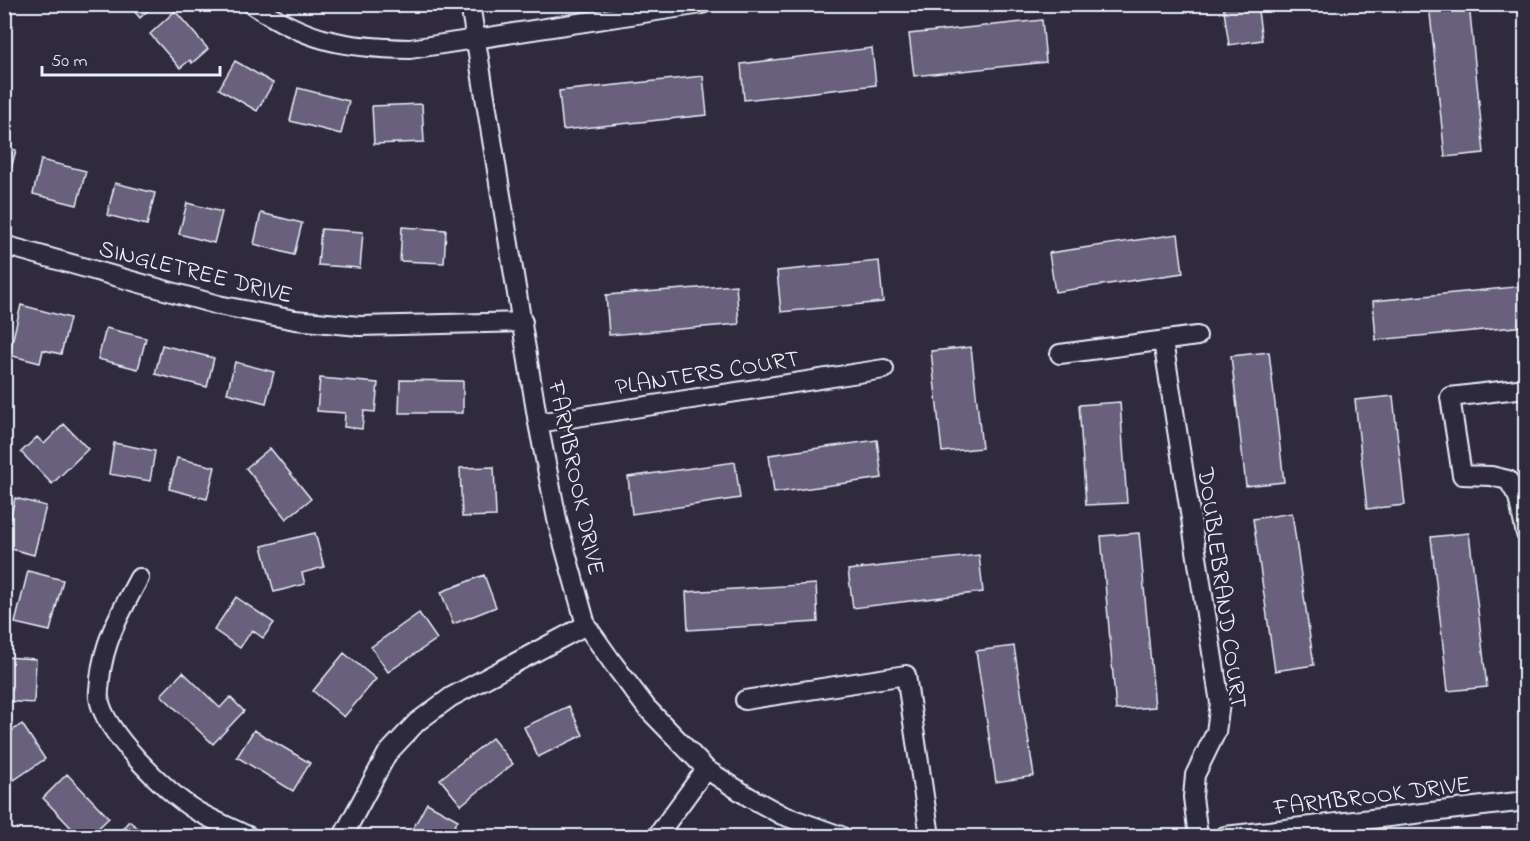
<svg xmlns="http://www.w3.org/2000/svg" width="1530" height="841" font-family="'Indie Flower',sans-serif">
<style>
.building{fill:#68607d;stroke:#e8f1f8;stroke-width:1.5}
.lines{fill:none;stroke-linecap:round;stroke-linejoin:round}
.minor-casing{stroke:#e8f1f8;stroke-width:22}
.minor{stroke:#2f2a3d;stroke-width:18}
.labels{text-anchor:middle;stroke-width:5;stroke-linejoin:round;paint-order:stroke}
.street-label{font-size:24px;fill:#e8f1f8;stroke:#2f2a3d}
</style>
<rect width="100%" height="100%" fill="#2f2a3d"/>
<filter id="ink" filterUnits="userSpaceOnUse"><feTurbulence type="fractalNoise" baseFrequency=".0167" numOctaves="2"/><feDisplacementMap in="SourceGraphic" scale="12" xChannelSelector="R" yChannelSelector="G"/><feConvolveMatrix kernelMatrix="1 2 1 2 8 2 1 2 1" color-interpolation-filters="sRGB"/></filter>
<g filter="url(#ink)">
<path class="building" d="M128,4H155L140,18Z
M1223,4H1257L1262,40L1229,45Z
M1429,4H1469L1484,153L1445,157Z
M175,11L208,49L192,63L190,60L180,68L150,34Z
M1042,20L1046,62L914,76L909,34Z
M872,48L876,85L744,100L741,64Z
M235,61L273,83L257,111L219,89Z
M703,76L707,115L563,130L559,91Z
M298,88L349,101L341,134L290,121Z
M422,104L424,142L374,144L372,106Z
M4,147L16,150L7,184H4Z
M41,160L86,171L77,205L33,194Z
M115,183L155,193L147,225L107,215Z
M187,203L222,212L214,243L179,234Z
M261,213L302,223L294,255L254,244Z
M402,227L446,230L444,263L400,261Z
M321,229L363,232L360,268L318,265Z
M1178,234L1183,273L1055,292L1049,253Z
M879,261L883,302L781,312L777,271Z
M736,285L739,324L609,335L606,295Z
M1525,286L1526,326L1376,340L1373,301Z
M21,305L70,318L61,354L43,350L40,363L9,355Z
M106,328L146,338L138,369L98,359Z
M162,345L214,358L207,387L155,374Z
M971,347L982,448L942,452L931,351Z
M1269,352L1284,482L1246,486L1231,356Z
M235,362L274,372L266,403L227,393Z
M320,378L378,383L375,412L364,411L362,429L344,427L345,413L317,411Z
M400,380L463,381V413H399Z
M1393,396L1405,505L1367,509L1355,400Z
M1120,402L1127,503L1086,505L1079,405Z
M64,424L88,449L52,484L21,452L37,437L44,444Z
M877,440L882,478L774,493L769,455Z
M114,443L155,451L150,481L109,474Z
M270,448L311,499L286,519L246,468Z
M177,458L215,467L207,499L169,489Z
M735,462L740,498L632,514L628,477Z
M494,467L496,516L462,517L460,468Z
M15,498L46,506L34,555L4,547Z
M1292,513L1314,665L1275,671L1253,519Z
M315,533L324,567L302,573L305,584L274,592L262,546Z
M1139,533L1155,707L1116,710L1101,536Z
M1469,533L1487,687L1448,691L1431,537Z
M979,555L983,592L853,608L848,570Z
M28,571L63,580L50,631L15,623Z
M484,575L496,607L453,624L441,592Z
M816,584L818,622L688,630L686,592Z
M236,597L274,623L263,638L252,630L240,648L214,630Z
M419,613L437,639L388,672L371,647Z
M1014,646L1034,776L996,782L976,651Z
M344,653L376,679L344,717L313,691Z
M5,657L36,659L34,703L4,701Z
M183,672L220,708L230,697L244,711L213,744L161,695Z
M569,706L583,735L538,757L524,727Z
M22,724L45,759L14,780L4,766V736Z
M254,730L310,763L293,791L237,757Z
M492,738L513,764L461,805L440,779Z
M67,774L109,818L90,836H79L43,798Z
M427,803L458,820L449,836H409Z
M129,821L148,836H116Z"/>
<g class="lines">
<defs>
<path id="minor" d="M252,4C306,41 345,48 410,49L702,4
M470,4L538,423L558,524L586,625L612,662L646,707L706,769L749,797L782,815L841,836
M4,245L218,305L295,320L359,326L523,322
M1163,341L1220,703L1216,732L1195,775L1193,797L1198,836
M1060,354L1197,336
M1526,388L1450,397L1462,475L1491,476L1508,480L1518,497L1526,534
M538,423L884,369
M139,578C121,612 104,640 100,679C100,685 98,692 99,698C104,732 166,792 195,810C212,820 231,828 248,836
M745,700L906,675L930,836
M343,836L387,754L417,722L451,697L586,625
M657,836L706,769
M1225,836L1526,801"/>
</defs>
<use href="#minor" class="minor-casing"/>
<use href="#minor" class="minor"/>
</g>
</g>
<g class="labels">
<g class="street-label">
<text transform="translate(196 271) rotate(14)" y="8">SINGLETREE DRIVE</text>
<text transform="translate(707 372) rotate(-9)" y="8">PLANTERS COURT</text>
<text transform="translate(577 478) rotate(78)" y="8">FARMBROOK DRIVE</text>
<text transform="translate(1223 588) rotate(82)" y="8">DOUBLEBRAND COURT</text>
<text transform="translate(1372 795) rotate(-7)" y="8">FARMBROOK DRIVE</text>
</g>
</g>
<rect width="1530" height="841" fill="none" stroke="#2f2a3d" stroke-width="24"/>
<rect x="12" y="12" width="1506" height="817" fill="none" stroke="#e8f1f8" stroke-width="2" filter="url(#ink)"/>
<path d="M42 66v9h178v-9" fill="none" stroke="#e8f1f8" stroke-width="3"/>
<text x="51" y="66" font-size="18" fill="#e8f1f8" stroke="#2f2a3d" stroke-width="4.5" paint-order="stroke">50 m</text>
</svg>
